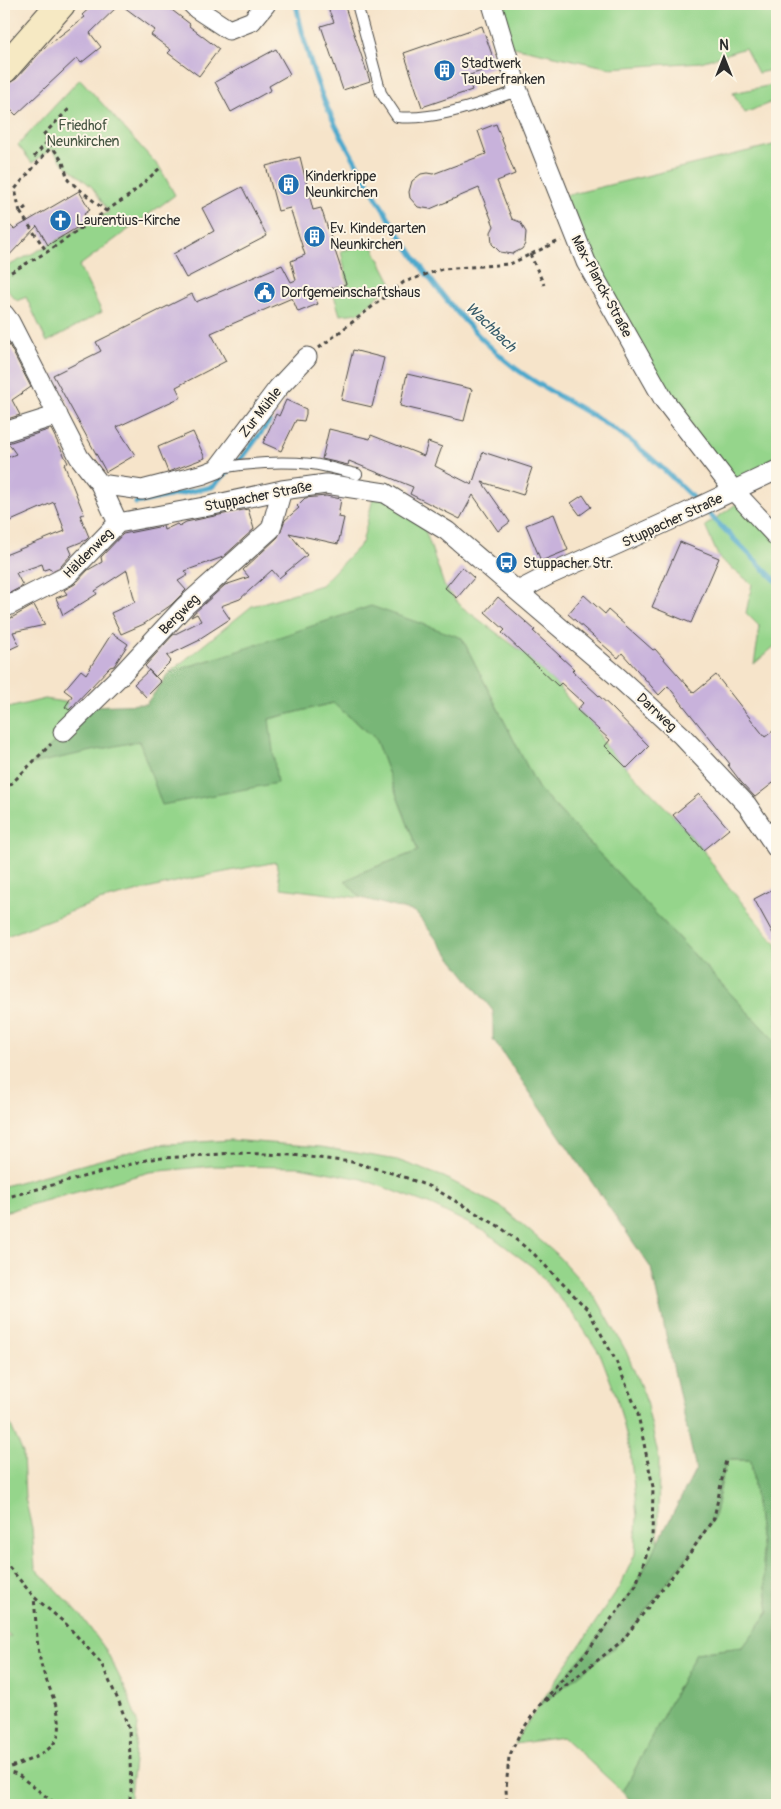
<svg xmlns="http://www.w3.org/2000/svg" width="781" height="1809" font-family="Pangolin,sans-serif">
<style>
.green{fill:#95d58b;stroke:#60805b}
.forest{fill:#78b677;stroke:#527051}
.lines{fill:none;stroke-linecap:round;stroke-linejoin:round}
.stream{stroke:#4ea9cc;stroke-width:5}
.building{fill:#c8b2db}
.lane-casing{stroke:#494743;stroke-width:12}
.street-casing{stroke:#494743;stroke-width:21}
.secondary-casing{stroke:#494743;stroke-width:30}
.path{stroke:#494743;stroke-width:3;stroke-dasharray:4 4;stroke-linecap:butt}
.lane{stroke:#fff;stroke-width:10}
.street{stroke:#fff;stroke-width:19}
.secondary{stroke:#f6e9c3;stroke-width:28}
.labels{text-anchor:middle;stroke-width:4;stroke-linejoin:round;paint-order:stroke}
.poi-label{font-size:14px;fill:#2b2b2b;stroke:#fcf5e5;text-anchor:start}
.park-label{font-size:14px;fill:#465643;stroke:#fcf5e5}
.street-label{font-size:14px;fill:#2b2b2b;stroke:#fcf5e5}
.water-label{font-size:15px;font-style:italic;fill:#395d6b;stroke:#fcf5e5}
</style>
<rect width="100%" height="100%" fill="#fcf5e5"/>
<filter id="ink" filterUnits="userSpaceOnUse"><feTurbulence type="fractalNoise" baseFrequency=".02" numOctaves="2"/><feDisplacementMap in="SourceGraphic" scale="10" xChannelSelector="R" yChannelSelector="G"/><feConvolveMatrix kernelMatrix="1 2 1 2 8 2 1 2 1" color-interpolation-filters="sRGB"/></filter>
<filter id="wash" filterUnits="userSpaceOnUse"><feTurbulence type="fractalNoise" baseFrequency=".0096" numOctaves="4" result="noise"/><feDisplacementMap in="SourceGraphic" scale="20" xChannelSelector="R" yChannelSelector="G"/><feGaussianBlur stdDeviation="1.12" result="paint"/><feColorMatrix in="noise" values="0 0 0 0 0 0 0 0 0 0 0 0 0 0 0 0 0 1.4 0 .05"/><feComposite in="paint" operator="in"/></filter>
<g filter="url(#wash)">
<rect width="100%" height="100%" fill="#f6e4ca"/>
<path class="green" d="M492,4H777V69L758,73L745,48L701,62L610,68L504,45Z
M80,79L160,168L175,195L79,266L102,312L47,342L26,297L18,301C6,293 4,282 4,268L49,245L109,212L92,187L63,163L52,149L32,163L18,145Z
M777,84V100L745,113L733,93Z
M777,144V470L734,491L664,400L560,197Z
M371,243L392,284L359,313L340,315L333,292L348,286L341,251Z
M375,490L420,515L445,588L462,607L525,654L558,686L577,710L595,726L605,746L673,815L703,850L724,881L777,945V1048L773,1039L538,788L462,638L223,656L170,672L252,606L321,585L362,543Z
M742,500L777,537V644L754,664L760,627L746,613L752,584L719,558L705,526Z
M45,699L90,706L139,741L269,719L333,703L375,738L418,851L365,871L346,881L361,898L281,888L276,862L184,880L99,901L4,937V709Z
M230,1140L321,1147L397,1160L444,1177L503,1208L556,1254L597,1299L626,1351L645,1397L659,1459L658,1543L636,1585L590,1648L542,1703L622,1641L690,1553L714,1518L726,1460H751L769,1612L743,1647L696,1653L623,1792L563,1737L515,1744L519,1735L620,1586L635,1554L637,1516L630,1450L617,1398L601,1356L575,1316L534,1268L486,1232L431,1205L362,1179L299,1167L212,1166L150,1172L4,1212V1186L155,1145Z
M4,1410L23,1453L25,1498L32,1528L35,1568L81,1616L106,1650L128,1694L138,1725L129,1805H4V1638L11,1636L4,1631Z"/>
<path class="forest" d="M371,606L462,638L538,788L773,1039L777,1048V1805H634L623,1792L696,1653L743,1647L769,1612L751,1460H726L714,1518L690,1553L622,1641L539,1706L590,1648L636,1585L696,1469L651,1268L493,1039V1011L415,912L361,898L345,881L365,871L418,851L375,738L333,703L269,719L277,783L162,805L139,741L32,764L90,706L146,704L170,672L223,656Z"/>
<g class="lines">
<path class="stream" d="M296,4C304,44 316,86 334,122C346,146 360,169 373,192C412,257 455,321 515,368C550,394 590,411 624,436C651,456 674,479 697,502
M136,503L212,487L243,457L269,422
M703,508L777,582"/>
</g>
<g id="blocks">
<path class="building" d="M94,4H120L90,33L101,47L81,63L77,58L16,115L4,103V86L16,79L45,47L85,17L82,15Z
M120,4H164L190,24L189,26L219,49L199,76L168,53L171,50L151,35L155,30Z
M326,4H344L370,81L343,90L321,26L334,22Z
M482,26L496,66L467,76L472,90L422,107L404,53Z
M276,49L290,74L269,86L271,90L231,112L215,82Z
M496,124L515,174L497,181L512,219L520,222L526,232L525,244L522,249L512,254L500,252L492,244L491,232L494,226L479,188L430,209L418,207L410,198L409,192L412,181L421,174L427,173L433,174L486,154L478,131Z
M300,157L313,210L321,208L346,284L313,294L318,304L298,312L292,298L211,333L226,361L176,387L181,397L117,427L135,455L106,472L53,375L101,351L96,342L192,294L196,302L282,265L291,282L296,280L291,261L305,255L290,208L278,211L266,166Z
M242,187L267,236L186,278L173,254L214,231L202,208Z
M79,191L90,210L84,214L88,221L48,245L37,226L4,261V220L14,229Z
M4,335L31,387L12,400L20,415L4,420Z
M353,350L384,358L372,407L341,400Z
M407,374L472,389L464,421L400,406Z
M286,400L306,409V414L304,421L296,420L281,451L263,443L276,414L279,416Z
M51,429L68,463L64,464L84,514L80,515L89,537L86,540L69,547L72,554L60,567L52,571L50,568L44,570L42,564L16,573L23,586L4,596V552L5,555L65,531L54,502L4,524V459L16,454L8,443Z
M329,429L370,439L371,435L424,456L428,442L442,447L435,466L472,485L483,452L532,468L523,495L482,482L510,522L498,531L473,495L460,519L410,494L413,487L349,461L348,465L322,459Z
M193,432L205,458L168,472L158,447Z
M583,495L591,507L580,515L571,503Z
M326,496L341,499L338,517L344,518L338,544L289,533L307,555L279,578L272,570L240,599L221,606L230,619L199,639L200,640L167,656L171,661L155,677L145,666L173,635L201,621L197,614L191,617L193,614L225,585L249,577L243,570L278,537L285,520L299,508L297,506L305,498Z
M248,509L254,529L223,557L185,571L188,575L178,581L186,590L171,605L144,624L121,634L111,613L135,602L127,570L95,591L97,594L63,615L56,598L67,594L64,590L75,584L88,570L102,562L101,557L123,534L163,526L164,530L177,524L179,526L186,522Z
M554,514L568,550L541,561L526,525Z
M680,542L719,558L691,623L652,607Z
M462,567L474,578L457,598L445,588Z
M584,595L605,614L608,610L653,650L655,649L694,693L716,675L765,737L777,728V780L755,797L741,782L728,765L730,764L668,686L659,695L622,653L618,658L568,614Z
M498,597L535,630L533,631L574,669L572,671L612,708L649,746L627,768L605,746L610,740L577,710L583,703L561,683L558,686L502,633L505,630L485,612Z
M34,605L45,625L13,632L19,645L4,652V619L7,620L13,617Z
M112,633L128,644L114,666L110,667L69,710L65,707L72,696L64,690L81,670L86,674Z
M149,670L161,682L146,697L134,684Z
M699,794L729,829L703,850L673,815Z
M777,887V941L754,899Z"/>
</g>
</g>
<g filter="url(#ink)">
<use href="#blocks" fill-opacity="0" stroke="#494743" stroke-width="1"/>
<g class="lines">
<defs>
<path id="lane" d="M357,4L381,93L397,117C438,121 479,103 518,91
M219,468C249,463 281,461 312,464C327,466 342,471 357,474"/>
<path id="street" d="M192,4L197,9L229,30L252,21L266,4
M492,4L518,91L586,262L664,400L734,491L777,537
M4,314L10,322L79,457L100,484L118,523
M4,432L58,415
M100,484L142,490L204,474L217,469L278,388L307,357
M118,523L204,507L282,490L326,484L385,493L447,531L618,677L681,735L747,805L777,849
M518,591L549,575L671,520L777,470
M4,608L67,576L118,523
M63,732L121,675L185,606L271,529L282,490"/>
<path id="secondary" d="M4,69L61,4"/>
</defs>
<use href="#lane" class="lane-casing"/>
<use href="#street" class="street-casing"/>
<use href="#secondary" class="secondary-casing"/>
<path class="path" d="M48,141L43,135L69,109
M26,207L20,212L47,252
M106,211L130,195L160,168
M20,212L15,189L52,146
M530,254L544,285
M4,276L47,252L106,211L68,180L63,162L48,141L34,157
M319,348L404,282L442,269L510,264L561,240
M4,791L51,744
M4,1198L150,1159L235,1153L292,1155L352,1162L399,1175L433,1188L500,1227L534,1254L588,1310L616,1361L637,1410L653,1487L652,1538L636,1585L590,1648L539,1706L519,1735L509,1757L506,1789L507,1805
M4,1561L34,1597L66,1624L101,1663L119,1702L129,1729L131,1791L129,1805
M546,1701L622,1641L690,1553L714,1518L726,1460
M4,1770C19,1763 44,1757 54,1743C71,1721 43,1682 40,1659C36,1639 36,1618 34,1597
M4,1770L17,1774L57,1805"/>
<use href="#lane" class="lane"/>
<use href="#street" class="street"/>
<use href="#secondary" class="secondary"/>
</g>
</g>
<defs>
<symbol id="building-disc" viewBox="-11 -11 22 22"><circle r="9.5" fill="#1f6fb2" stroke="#fcf5e5"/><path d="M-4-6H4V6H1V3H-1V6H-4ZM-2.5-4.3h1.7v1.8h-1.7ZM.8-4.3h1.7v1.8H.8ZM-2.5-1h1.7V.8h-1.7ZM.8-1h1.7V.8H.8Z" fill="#fff"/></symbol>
<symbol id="church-disc" viewBox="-11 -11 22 22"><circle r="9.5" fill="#1f6fb2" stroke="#fcf5e5"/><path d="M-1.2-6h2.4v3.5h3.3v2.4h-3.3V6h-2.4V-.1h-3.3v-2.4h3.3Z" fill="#fff"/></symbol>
<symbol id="civic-disc" viewBox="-11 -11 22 22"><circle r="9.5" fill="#1f6fb2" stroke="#fcf5e5"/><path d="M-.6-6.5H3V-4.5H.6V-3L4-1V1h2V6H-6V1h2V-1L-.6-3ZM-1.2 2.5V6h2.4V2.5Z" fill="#fff"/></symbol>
<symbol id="bus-disc" viewBox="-11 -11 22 22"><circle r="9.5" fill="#1f6fb2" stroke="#fcf5e5"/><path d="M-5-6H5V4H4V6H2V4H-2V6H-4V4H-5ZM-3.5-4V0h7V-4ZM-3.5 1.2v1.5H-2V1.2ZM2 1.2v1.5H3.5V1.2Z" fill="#fff"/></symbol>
</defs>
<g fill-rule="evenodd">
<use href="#building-disc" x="432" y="58" width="25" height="25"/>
<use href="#building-disc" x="276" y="172" width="25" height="25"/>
<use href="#church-disc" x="48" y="208" width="25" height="25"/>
<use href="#building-disc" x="302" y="224" width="25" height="25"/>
<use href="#civic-disc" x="252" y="280" width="25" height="25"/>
<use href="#bus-disc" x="494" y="550" width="25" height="25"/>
</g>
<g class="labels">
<g class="poi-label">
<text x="461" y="68">Stadtwerk<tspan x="461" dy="16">Tauberfranken</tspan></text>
<text x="305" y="181">Kinderkrippe<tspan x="305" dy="16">Neunkirchen</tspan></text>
<text x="76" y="225">Laurentius-Kirche</text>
<text x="330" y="233">Ev. Kindergarten<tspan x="330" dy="16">Neunkirchen</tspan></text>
<text x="281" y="297">Dorfgemeinschaftshaus</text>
<text x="523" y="568">Stuppacher Str.</text>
</g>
<g class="park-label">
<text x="83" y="130">Friedhof<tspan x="83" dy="16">Neunkirchen</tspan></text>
</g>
<g class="street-label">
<text transform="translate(602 286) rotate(62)" y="5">Max-Planck-Straße</text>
<text transform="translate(260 412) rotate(-52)" y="5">Zur Mühle</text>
<text transform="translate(258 496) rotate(-11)" y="5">Stuppacher Straße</text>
<text transform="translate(672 520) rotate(-25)" y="5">Stuppacher Straße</text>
<text transform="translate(88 553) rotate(-45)" y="5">Häldenweg</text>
<text transform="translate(179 614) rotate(-45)" y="5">Bergweg</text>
<text transform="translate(657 712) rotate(43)" y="5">Darrweg</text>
</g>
<g class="water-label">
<text transform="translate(491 327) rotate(44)" y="5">Wachbach</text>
</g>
</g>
<rect width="781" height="1809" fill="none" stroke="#fcf5e5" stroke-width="20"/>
<g transform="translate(724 58)" stroke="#fcf5e5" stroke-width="4" paint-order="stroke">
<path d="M0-4L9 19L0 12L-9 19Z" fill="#2b2b2b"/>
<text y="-8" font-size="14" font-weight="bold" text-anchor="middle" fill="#2b2b2b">N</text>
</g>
</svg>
